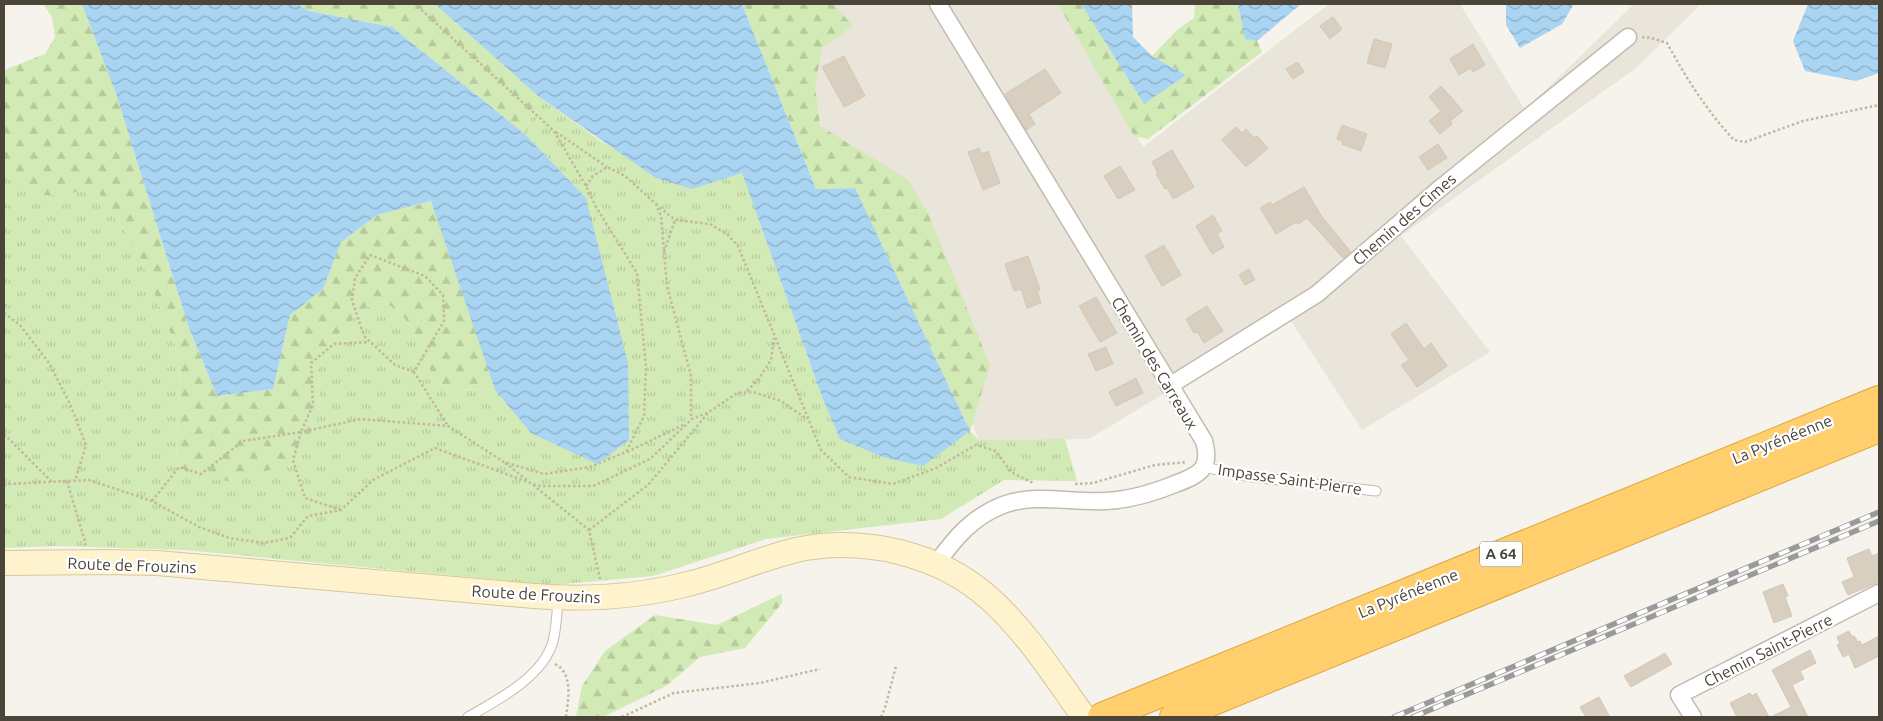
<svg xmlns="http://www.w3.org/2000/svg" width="1883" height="721" font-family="Ubuntu,sans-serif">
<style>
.residential{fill:#eae5da}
.grass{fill:url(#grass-tufts)}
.forest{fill:url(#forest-firs)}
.water{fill:url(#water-waves)}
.building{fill:#d8cfc1;stroke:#d3c7b4}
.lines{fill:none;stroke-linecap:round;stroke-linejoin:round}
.lane-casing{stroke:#c2bbae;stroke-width:11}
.street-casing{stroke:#c2bbae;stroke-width:19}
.secondary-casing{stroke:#d6c79b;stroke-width:26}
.highway-casing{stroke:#e0a43c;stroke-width:30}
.path{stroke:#c4b79f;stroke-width:2.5;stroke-dasharray:2.5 2.5;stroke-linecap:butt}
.lane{stroke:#fff;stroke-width:9}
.street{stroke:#fff;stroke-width:16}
.secondary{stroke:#fff3cd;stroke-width:24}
.highway{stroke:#ffcf6e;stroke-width:28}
.rail-casing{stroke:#9a9a9a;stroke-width:5.5}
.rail{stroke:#fff;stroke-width:4;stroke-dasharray:11;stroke-linecap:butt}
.labels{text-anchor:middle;stroke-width:4.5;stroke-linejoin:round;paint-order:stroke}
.shield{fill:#fff;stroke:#817c74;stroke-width:1}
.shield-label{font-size:15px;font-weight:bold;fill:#4b4439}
.street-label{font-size:16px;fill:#4b4439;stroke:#fff}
</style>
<defs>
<pattern id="grass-tufts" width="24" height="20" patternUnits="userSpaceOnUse" patternTransform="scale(1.25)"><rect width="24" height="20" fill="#d2eab5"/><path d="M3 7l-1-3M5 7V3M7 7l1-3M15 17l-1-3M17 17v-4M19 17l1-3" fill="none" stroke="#b6ca9c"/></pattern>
<pattern id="forest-firs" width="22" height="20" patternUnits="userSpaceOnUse" patternTransform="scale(1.25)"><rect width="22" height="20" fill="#d2eab5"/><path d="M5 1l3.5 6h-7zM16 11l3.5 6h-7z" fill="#b6ca9c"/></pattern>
<pattern id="water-waves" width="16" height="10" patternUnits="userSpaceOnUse" patternTransform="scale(1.25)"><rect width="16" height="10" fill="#a9d4f2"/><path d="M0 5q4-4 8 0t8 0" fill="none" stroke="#8caec5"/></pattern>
</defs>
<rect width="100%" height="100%" fill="#f6f3ec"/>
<path class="residential" d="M765,4H1059L1143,147L1329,4H1460L1525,110L1634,4H1701L1636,68L1401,236L1490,352L1362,430L1289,318L1089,439L979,440L868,188L821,168Z"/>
<path class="grass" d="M538,96L602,142L692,188L742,172L824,402L840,439L922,466L970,431L979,440L1065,439L1077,481L1004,480L941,519L766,539L653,576L552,585L184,550L58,546L4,548V164L40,196L97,190L137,250L174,342L180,362L176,461L318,410L321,352L362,310L381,301L398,310L410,325L433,377L448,389L495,390L531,433L586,198L526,135Z"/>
<path class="forest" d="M43,4H82L116,94L189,328L217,396L273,389L290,315L323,289L341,242L377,215L432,201L495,390L448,389L433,377L410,325L398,310L381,301L362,310L321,352L318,410L306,447L291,462L236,482L190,476L176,461L180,362L174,342L137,250L97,190L40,196L4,164V70L45,54L55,37L52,17Z
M297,4H435L538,96L526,135L392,27L309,11Z
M742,4H833L853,26L822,48L815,87L820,126L907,179L928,213L990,365L970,431L855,188L816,189Z
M1058,4H1081L1144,104L1186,75L1152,56L1178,29L1194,18L1195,4H1238L1245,38L1257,41L1262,52L1148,139L1134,136Z
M781,594L783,602L745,648L700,657L666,686L603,717H576L582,686L605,651L655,615L717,625Z"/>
<path class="water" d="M82,4H297L309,11L392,27L526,135L586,198L628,363L629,440L597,464L531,433L495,390L431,201L377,215L341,242L323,289L290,315L273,389L217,396L189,328L116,94Z
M435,4H742L816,189L855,188L970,431L923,466L883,457L840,439L824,402L742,173L692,189L656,178L538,96Z
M1081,4H1132L1133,37L1152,56L1186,75L1144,104Z
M1238,4H1301L1257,41L1245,39Z
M1506,4H1574L1562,24L1520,48L1506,25Z
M1808,4H1879V73L1856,81L1805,71L1793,41Z"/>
<path class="building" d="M1333,17L1342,29L1330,39L1320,26Z
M1374,39L1392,44L1385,68L1367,63Z
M1473,44L1485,65L1473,72L1471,68L1459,75L1450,59Z
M844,56L865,96L844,107L822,67Z
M1298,62L1304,72L1293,79L1286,69Z
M1045,69L1061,93L1029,114L1035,124L1026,130L1005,94Z
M1441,86L1463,111L1450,121L1452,124L1440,134L1429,121L1441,111L1429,97Z
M1342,125L1367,134L1361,151L1342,144L1343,141L1337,139Z
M1236,127L1242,133L1246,129L1254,138L1257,136L1268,148L1246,167L1222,140Z
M1438,144L1447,158L1428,170L1419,157Z
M979,148L982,154L988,151L1000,183L983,190L968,152Z
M1172,150L1194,187L1173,199L1167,188L1165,189L1156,174L1158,173L1152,162Z
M1120,166L1135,190L1118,199L1104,176Z
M1304,187L1322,217L1351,252L1343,258L1307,218L1298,224L1296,222L1276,234L1260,208L1270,202L1272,205Z
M1213,215L1222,231L1217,234L1224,247L1212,254L1196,226Z
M1164,245L1181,275L1162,286L1145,256Z
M1028,256L1040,290L1037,291L1041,303L1027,308L1021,289L1014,291L1005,264Z
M1249,269L1255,280L1245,285L1239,275Z
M1096,297L1117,333L1100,342L1079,306Z
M1207,306L1223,331L1204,343L1197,332L1194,333L1186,319Z
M1406,323L1424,349L1431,343L1447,366L1417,387L1401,365L1409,360L1391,334Z
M1106,347L1113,364L1096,371L1088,354Z
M1136,378L1143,393L1116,406L1109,392Z
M1869,549L1872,556L1879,553V582L1848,595L1842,582L1854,577L1847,558Z
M1783,584L1788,596L1785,597L1792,616L1774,623L1763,592Z
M1849,631L1852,637L1854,636L1858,642L1860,641L1862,645L1879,636V656L1855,668L1849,654L1843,657L1837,645L1840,644L1837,637Z
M1810,650L1816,663L1800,671L1804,679L1792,685L1808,717H1771L1791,707L1772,670Z
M1665,653L1672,664L1631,687L1624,676Z
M1750,693L1752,696L1756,693L1769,717H1737L1730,703Z
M1599,697L1610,717H1586L1580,707Z"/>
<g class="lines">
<defs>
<path id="lane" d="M1204,467L1245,476L1376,491
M468,717C498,700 544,676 553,641C557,627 556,612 559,598"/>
<path id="street" d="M1169,386L1317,294L1438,190L1628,37
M936,564C955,538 972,517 1003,505C1035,493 1072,503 1105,501C1130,500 1153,493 1175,484C1199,475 1212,469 1204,441L938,4
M1693,717L1679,695L1879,593"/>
<path id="secondary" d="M4,563L104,562L157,563L534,596C586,600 637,597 688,584C725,575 759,559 796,550C863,536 939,553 990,599C1027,632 1055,677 1084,717"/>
<path id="highway" d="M1102,717L1879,400
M1174,717L1879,428"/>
</defs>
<use href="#lane" class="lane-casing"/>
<use href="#street" class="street-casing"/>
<use href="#secondary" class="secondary-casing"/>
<use href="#highway" class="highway-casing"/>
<path class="path" d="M1642,37L1651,38L1667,43C1686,78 1707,111 1734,140L1745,142L1803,121L1879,105
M556,132L607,167
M586,186L593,176L607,167L625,176L656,204L661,216L667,286L691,376V419
M656,204L675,220L710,224L727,234L738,246L821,450L849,477L893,484L936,468L976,445L996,451L1011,472L1033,483
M664,252L675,220
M4,313L20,325L49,363L70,404L86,445L75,481
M414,372L395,365L364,336L352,300L355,278L370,255L425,276L443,295L444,321L414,372L448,426
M747,391L758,380L771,360L774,338
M4,434L53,483
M627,452L685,424
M505,463L527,480
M67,481L86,545
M1075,484L1093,483L1155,465L1187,462
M533,485L589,530L600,579
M4,486L7,484L89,480L152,501L199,527L229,538L263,543L290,538L308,516L341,510L373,480L435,448L539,486H593L650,459L692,419L709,412L737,393L753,392L781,401L807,419
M152,501L179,467L201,474L243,441L301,432L313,405L311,363L334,344L369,342
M341,510L305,498L293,460L301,432L361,419L448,426L504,462L544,474L590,467L626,452L644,416L646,368L637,273L596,207L586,186L554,131L415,4
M589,530L648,485L708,413
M555,664C574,674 568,700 566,717
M622,717L674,693L760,683L820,669
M881,717L885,708L896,666"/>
<use href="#lane" class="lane"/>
<use href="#street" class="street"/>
<use href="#secondary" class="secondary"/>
<use href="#highway" class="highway"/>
<defs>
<path id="rail" d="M1394,717L1879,512
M1413,717L1879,521"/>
</defs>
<use href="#rail" class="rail-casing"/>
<use href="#rail" class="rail"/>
</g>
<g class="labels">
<rect class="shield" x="1480" y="541.5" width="42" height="25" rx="4"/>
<g class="shield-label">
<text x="1501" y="559">A 64</text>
</g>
<g class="street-label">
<text transform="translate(1404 219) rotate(-41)" y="6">Chemin des Cimes</text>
<text transform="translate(1155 363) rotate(59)" y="6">Chemin des Carreaux</text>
<text transform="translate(1782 439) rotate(-22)" y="6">La Pyrénéenne</text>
<text transform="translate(1290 479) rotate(8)" y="6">Impasse Saint-Pierre</text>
<text transform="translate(132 565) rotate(2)" y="6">Route de Frouzins</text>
<text transform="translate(1408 593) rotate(-22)" y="6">La Pyrénéenne</text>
<text transform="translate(536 594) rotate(3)" y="6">Route de Frouzins</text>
<text transform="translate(1768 650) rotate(-27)" y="6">Chemin Saint-Pierre</text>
</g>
</g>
<rect width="1883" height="721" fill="none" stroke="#4b4439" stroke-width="10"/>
</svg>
